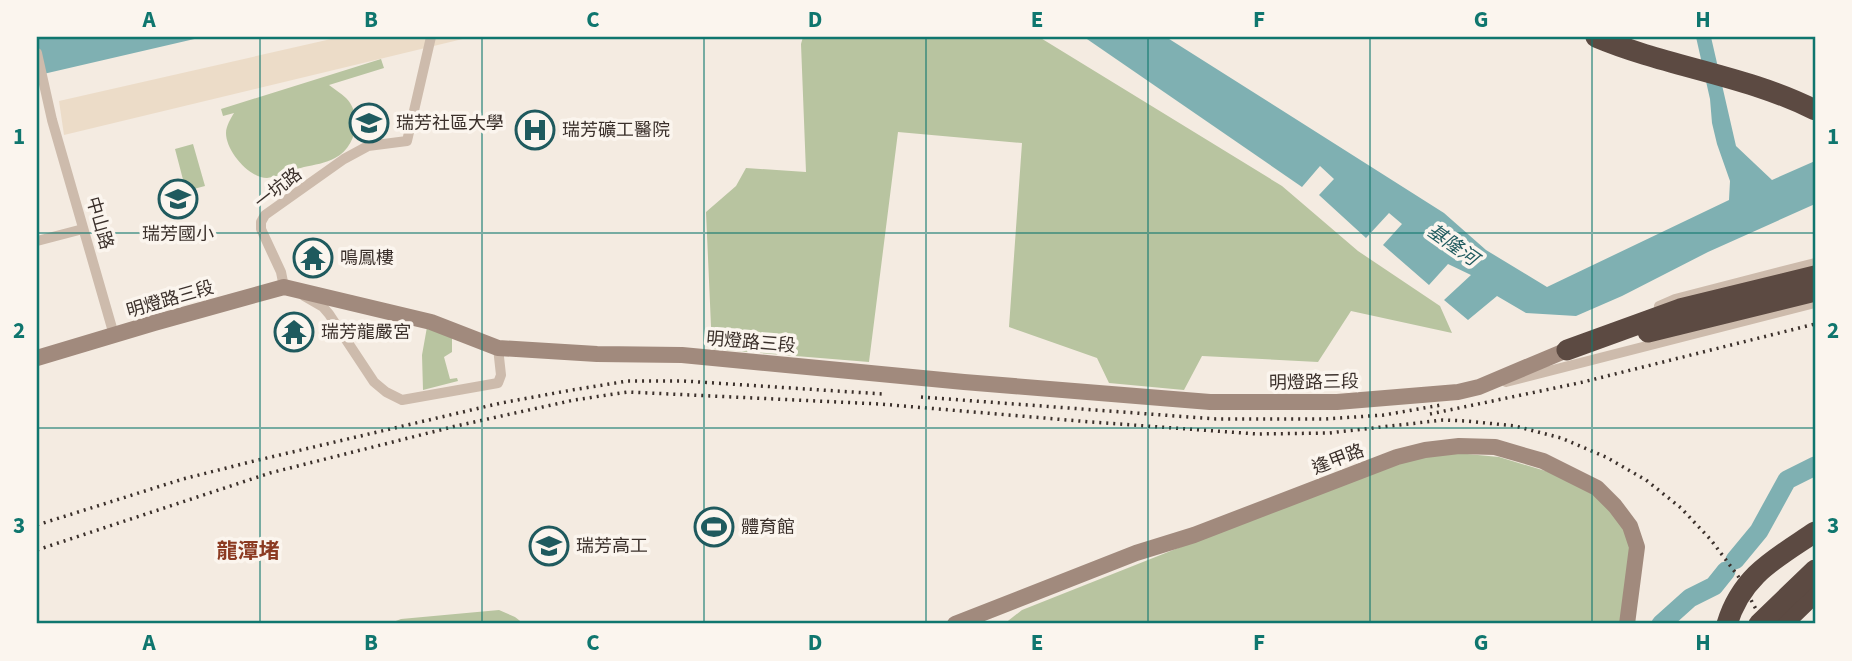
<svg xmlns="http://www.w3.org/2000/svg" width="1852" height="661" font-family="'Source Sans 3','Noto Sans TC',sans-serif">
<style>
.green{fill:#b8c4a0}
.plaza{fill:#ecdcc8}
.water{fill:#7fb0b2}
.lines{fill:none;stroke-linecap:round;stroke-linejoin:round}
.river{stroke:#7fb0b2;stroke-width:19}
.street{stroke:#cdbbac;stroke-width:10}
.secondary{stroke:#a18a7d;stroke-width:16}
.highway{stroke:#5c4a42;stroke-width:21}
.rail{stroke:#3b302b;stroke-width:3.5;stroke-dasharray:2 5;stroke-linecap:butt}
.highway-bridge{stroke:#5c4a42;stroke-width:21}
.grid{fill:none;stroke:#0f766e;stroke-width:2;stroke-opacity:0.55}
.labels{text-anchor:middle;stroke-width:7;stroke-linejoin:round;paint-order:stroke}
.poi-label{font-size:18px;fill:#3b302b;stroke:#fbf5ee;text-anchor:start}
.street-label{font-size:18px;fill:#3b302b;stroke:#fbf5ee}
.water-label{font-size:19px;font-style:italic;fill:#1f5a5e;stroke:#fbf5ee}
.quarter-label{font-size:21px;font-weight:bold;fill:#8c3b22;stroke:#fbf5ee}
.neatline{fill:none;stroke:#0f766e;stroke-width:2.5}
.grid-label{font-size:23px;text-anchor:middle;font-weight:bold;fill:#0f766e}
</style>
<rect width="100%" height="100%" fill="#f4ebe1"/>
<path class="green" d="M803,37H1039L1282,186L1358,251L1440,306L1452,333L1351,311L1318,362L1202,356L1184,390L1109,383L1097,358L1009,327L1022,143L898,132L869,362L712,349L706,212L736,186L746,168L806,172L801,44Z
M381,59L384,68L329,85C334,89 341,93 346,98C363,115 356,148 335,158C326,163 314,165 304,167C294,170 277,177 267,178C249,178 226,151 226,133C226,126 231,118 234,113L223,116L221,109Z
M193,144L205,186L186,191L175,149Z
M427,327L452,338V352L444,357L450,379L457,378L458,381L423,390L422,355Z
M1425,450L1499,457L1592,485L1633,527L1629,624H1004L1022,610Z
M499,610L515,617L524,624H388L401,619Z"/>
<path class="plaza" d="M340,37H471L64,135L59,101Z"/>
<path class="water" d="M37,37H203L39,75L37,74Z
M1084,37H1166L1444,213L1486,250L1547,287L1729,200L1730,181L1717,144L1712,123L1710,99L1696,37H1711L1736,146L1772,180L1815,161V204L1708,252L1622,296L1576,316L1526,313L1497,296L1468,320L1444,300L1471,275L1448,264L1429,285L1383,245L1402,224L1389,213L1366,238L1319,195L1334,179L1320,166L1302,187Z"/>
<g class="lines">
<path class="river" d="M1735,560L1759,531L1787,480L1815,466
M1661,624L1690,598L1714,586L1726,571"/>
<path class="street" d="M37,53L52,120L114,335
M37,241L83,229
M290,289L284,287L281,272L261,229V222L265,215L344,159L368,146L407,141L431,37
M304,296L323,307L329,314L374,382L386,392L402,400L498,383L501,375L498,348
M1659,306L1675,299L1815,263
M1506,382L1815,303"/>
<path class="secondary" d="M37,358L154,323L284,287L431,322L498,348L597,354L682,355L964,382L1210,402H1337L1458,392L1479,387L1567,350
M955,624L1136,553L1194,535L1397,457L1425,450L1459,446L1495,447L1543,461L1597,488L1615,506L1630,526L1637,547L1627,624"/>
<path class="highway" d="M1596,37C1667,67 1746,75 1815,110
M1648,332L1815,291
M1567,350L1680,309L1815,276
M1782,624L1815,592"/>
<path class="rail" d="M921,397L1216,419H1325L1384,415L1441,405
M1430,414L1579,383L1815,324
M37,525L183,479L254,461L501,403L572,390L628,381H684L883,394
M37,550L270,473L456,426L574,400L628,392L880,404L1091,422L1257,434L1329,433L1443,420L1467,421L1515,426L1561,438L1606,457L1646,480L1681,508L1711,540L1738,576L1764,624"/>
<path class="highway-bridge" d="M1727,624C1742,575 1775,559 1815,532
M1759,624L1815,570"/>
</g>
<path class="grid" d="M260,37V624M482,37V624M704,37V624M926,37V624M1148,37V624M1370,37V624M1592,37V624M37,233H1815M37,428H1815"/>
<defs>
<symbol id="university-ring" viewBox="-11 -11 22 22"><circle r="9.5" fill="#fbf5ee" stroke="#1f5a5e" stroke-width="1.5"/><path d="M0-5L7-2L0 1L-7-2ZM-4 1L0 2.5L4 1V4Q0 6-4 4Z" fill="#1f5a5e"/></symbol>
<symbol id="hospital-ring" viewBox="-11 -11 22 22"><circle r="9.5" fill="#fbf5ee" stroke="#1f5a5e" stroke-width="1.5"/><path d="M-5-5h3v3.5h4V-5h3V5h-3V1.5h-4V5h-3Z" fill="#1f5a5e"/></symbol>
<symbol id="school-ring" viewBox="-11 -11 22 22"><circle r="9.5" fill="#fbf5ee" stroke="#1f5a5e" stroke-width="1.5"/><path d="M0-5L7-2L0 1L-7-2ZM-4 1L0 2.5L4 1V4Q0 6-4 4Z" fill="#1f5a5e"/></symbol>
<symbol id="temple-ring" viewBox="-11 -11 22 22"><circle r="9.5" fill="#fbf5ee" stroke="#1f5a5e" stroke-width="1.5"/><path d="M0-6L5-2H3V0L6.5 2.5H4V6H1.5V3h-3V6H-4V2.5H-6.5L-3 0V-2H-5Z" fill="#1f5a5e"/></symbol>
<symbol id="stadium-ring" viewBox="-11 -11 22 22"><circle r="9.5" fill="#fbf5ee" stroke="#1f5a5e" stroke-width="1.5"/><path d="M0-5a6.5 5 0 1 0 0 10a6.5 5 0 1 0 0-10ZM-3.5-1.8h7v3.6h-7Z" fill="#1f5a5e"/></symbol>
</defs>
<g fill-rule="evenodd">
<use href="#university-ring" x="347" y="101" width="44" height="44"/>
<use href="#hospital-ring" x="513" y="108" width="44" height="44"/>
<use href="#school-ring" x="156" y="177" width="44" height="44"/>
<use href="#temple-ring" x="291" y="236" width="44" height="44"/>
<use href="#temple-ring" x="272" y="310" width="44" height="44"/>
<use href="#stadium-ring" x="692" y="505" width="44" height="44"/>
<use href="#school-ring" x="527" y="524" width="44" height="44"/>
</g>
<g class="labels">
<g class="poi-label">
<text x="396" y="129">瑞芳社區大學</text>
<text x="562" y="136">瑞芳礦工醫院</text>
<text x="178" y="240" text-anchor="middle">瑞芳國小</text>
<text x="340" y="264">鳴鳳樓</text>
<text x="321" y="338">瑞芳龍嚴宮</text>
<text x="741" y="533">體育館</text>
<text x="576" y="552">瑞芳高工</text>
</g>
<g class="street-label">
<text transform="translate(278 188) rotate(-38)" y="6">一坑路</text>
<text transform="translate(100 223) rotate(74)" y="6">中山路</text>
<text transform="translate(170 299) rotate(-16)" y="6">明燈路三段</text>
<text transform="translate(751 342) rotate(5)" y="6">明燈路三段</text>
<text transform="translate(1314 382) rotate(-1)" y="6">明燈路三段</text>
<text transform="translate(1338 459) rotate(-21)" y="6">逢甲路</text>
</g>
<g class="water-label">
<text transform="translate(1453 244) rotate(35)" y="7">基隆河</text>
</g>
<g class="quarter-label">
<text x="248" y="558">龍潭堵</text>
</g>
</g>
<rect width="1852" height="661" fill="none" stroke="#fbf5ee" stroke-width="77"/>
<rect x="38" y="38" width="1776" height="584" class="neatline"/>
<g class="grid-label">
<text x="149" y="27">A</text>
<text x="371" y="27">B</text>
<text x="593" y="27">C</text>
<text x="815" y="27">D</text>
<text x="1037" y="27">E</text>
<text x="1259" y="27">F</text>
<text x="1481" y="27">G</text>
<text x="1703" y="27">H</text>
<text x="19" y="144">1</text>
<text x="1833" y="144">1</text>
<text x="19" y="338">2</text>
<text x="1833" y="338">2</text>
<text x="19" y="533">3</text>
<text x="1833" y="533">3</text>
<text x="149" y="650">A</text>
<text x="371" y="650">B</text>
<text x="593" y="650">C</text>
<text x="815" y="650">D</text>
<text x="1037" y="650">E</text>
<text x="1259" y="650">F</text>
<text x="1481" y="650">G</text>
<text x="1703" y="650">H</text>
</g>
</svg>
